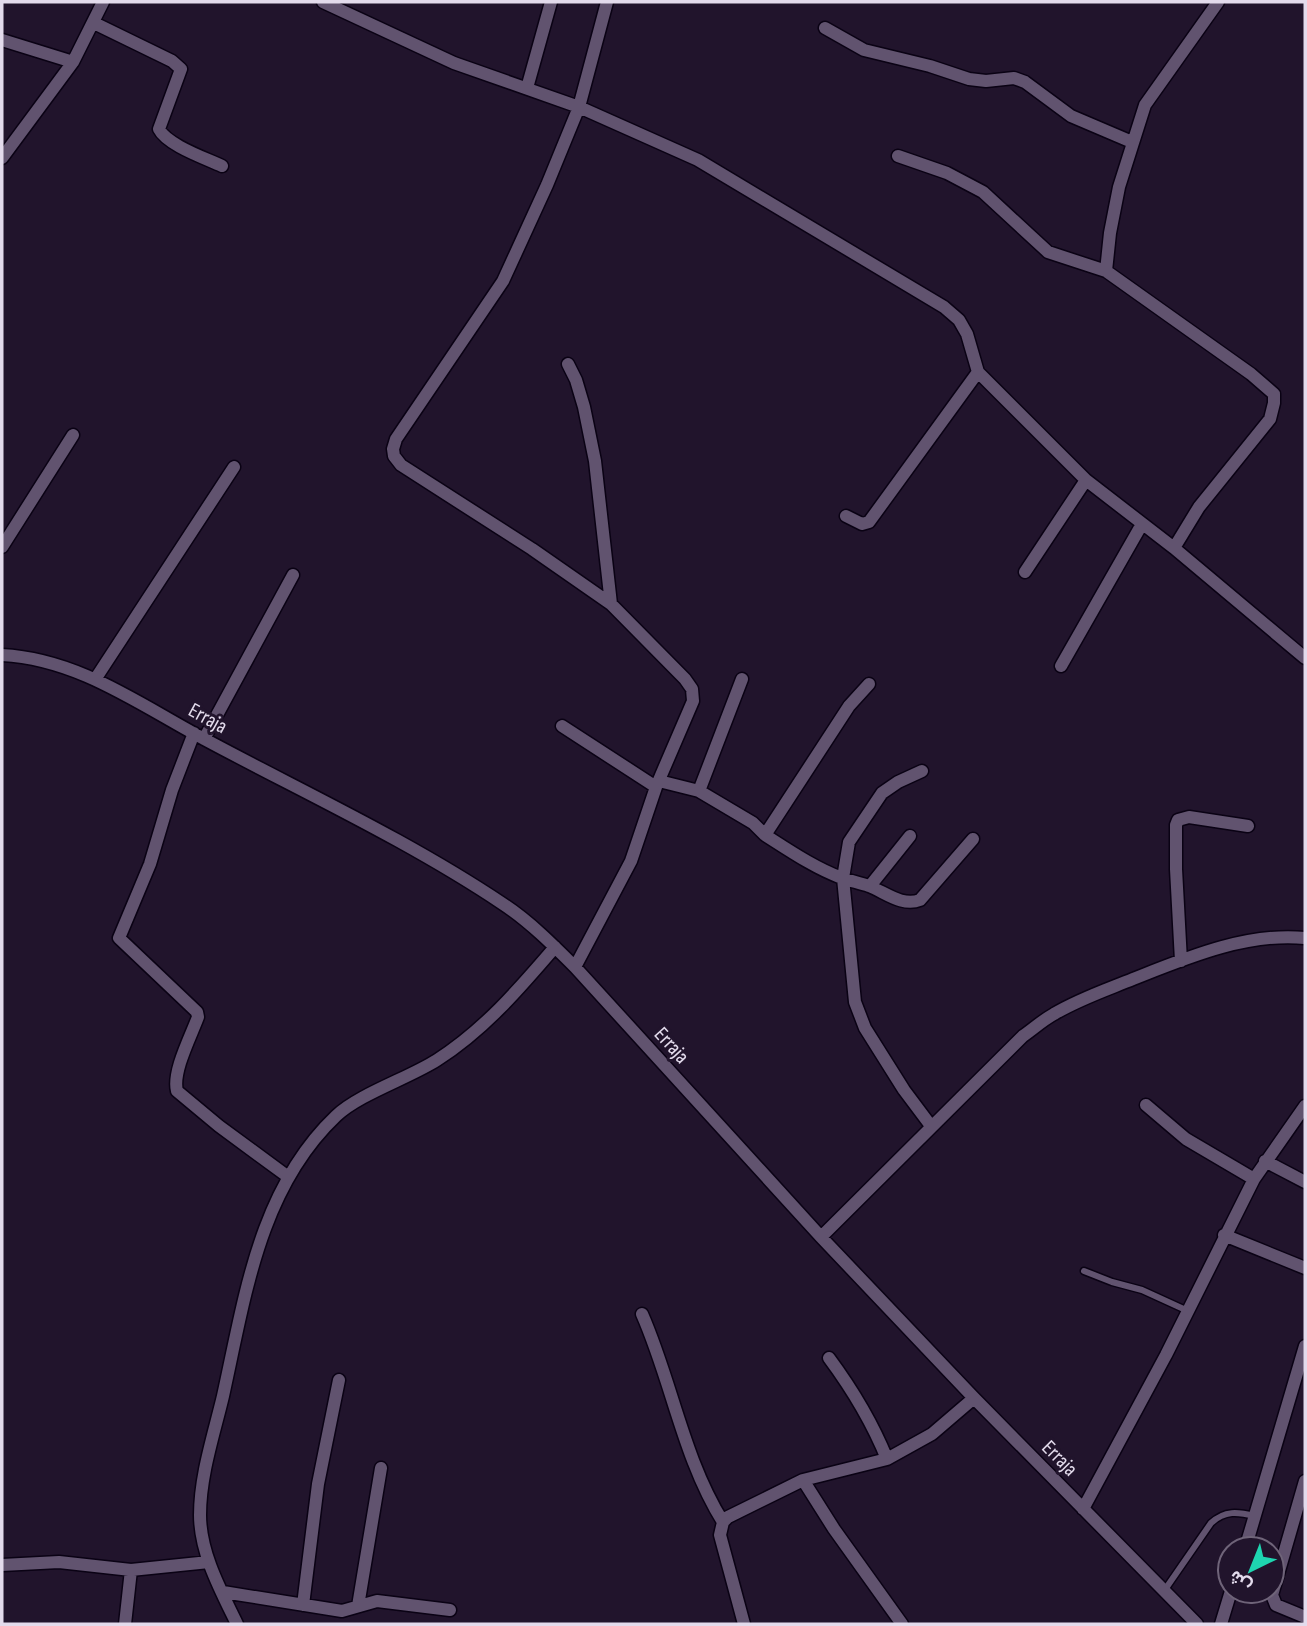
<svg xmlns="http://www.w3.org/2000/svg" width="1307" height="1626" font-family="'Sofia Sans Condensed',Vazirmatn,sans-serif">
<style>
.lines{fill:none;stroke-linecap:round;stroke-linejoin:round}
.service-casing{stroke:#0a0214;stroke-width:9}
.minor-casing{stroke:#0a0214;stroke-width:15}
.service{stroke:#61536f;stroke-width:6}
.minor{stroke:#61536f;stroke-width:12}
.labels{text-anchor:middle;stroke-width:6;stroke-linejoin:round;paint-order:stroke}
.street-label{font-size:21px;fill:#e3dbec;stroke:#21142c}
</style>
<rect width="100%" height="100%" fill="#21142c"/>
<g class="lines">
<defs>
<path id="service" d="M1084,1271L1112,1282L1142,1290L1188,1311
M1164,1591L1211,1523C1225,1510 1238,1512 1255,1516"/>
<path id="minor" d="M323,2L454,63L579,107L698,160L944,307L959,320L967,334L978,372L1086,480L1174,548L1305,658
M607,2L579,107L547,185L503,281L396,439L393,449L394,456L401,465L532,549L611,604
M94,23L172,61L181,69L159,129C167,145 205,158 222,166
M825,28L864,50L930,66L969,79L986,81L1014,78L1025,82L1071,116L1132,142
M2,40L73,62
M527,88L551,2
M898,156L947,173L983,192L1048,252L1106,271
M2,158L73,62L103,2
M568,364L576,380L584,407L595,461L611,604L685,679L692,689L693,701L656,787L631,861L575,967
M846,516L862,524L869,522L978,372
M2,547L73,435
M1174,548L1199,507L1270,419L1274,403V394L1251,374L1106,271L1110,233L1119,187L1145,105L1218,2
M1025,572L1086,480
M2,655C79,659 140,705 206,740C305,793 409,841 503,904C529,921 553,945 575,967L821,1237L974,1398L1197,1624
M1061,666L1142,524
M96,678L234,467
M562,726L656,787
M194,733L172,790L150,864L119,938L197,1012L198,1017C191,1036 172,1072 177,1091L219,1126L287,1176
M204,739L293,575
M922,771L898,782L882,793L849,842L843,878L855,1002L865,1028L904,1090L931,1126
M659,781L699,791L753,823L765,835L849,706L869,684
M699,791L742,679
M765,835C790,851 815,868 842,878C851,881 860,883 869,886C885,892 902,907 920,900L973,839
M870,886L910,836
M1181,961L1176,869V825L1178,820L1189,817L1248,826
M1146,1105L1186,1139L1254,1179
M1265,1161L1305,1182
M1224,1235L1305,1268
M821,1237L1023,1036C1033,1029 1043,1020 1054,1014C1079,999 1106,990 1133,979C1186,958 1247,932 1305,938
M642,1314C672,1382 683,1458 723,1522
M829,1358C852,1389 872,1422 887,1459
M803,1480L834,1529L902,1624
M1305,1481L1272,1595L1276,1605L1305,1617
M1083,1509L1166,1355L1254,1179L1305,1106
M1245,1549L1305,1346
M2,1565L59,1562L131,1570
M223,1592L342,1611L377,1601L450,1610
M303,1605L318,1484L339,1380
M358,1606L381,1468
M125,1624L131,1570L209,1562
M237,1624C221,1591 200,1553 200,1515C200,1475 214,1434 223,1396C245,1297 259,1189 336,1116C359,1094 409,1078 437,1060C484,1030 519,989 555,947
M744,1624L720,1535L723,1522L728,1517L803,1480L887,1459L932,1434L974,1398
M1221,1624L1231,1591"/>
</defs>
<use href="#service" class="service-casing"/>
<use href="#minor" class="minor-casing"/>
<use href="#service" class="service"/>
<use href="#minor" class="minor"/>
</g>
<g class="labels">
<g class="street-label">
<text transform="translate(208 718) rotate(29)" y="7">Erraja</text>
<text transform="translate(672 1045) rotate(48)" y="7">Erraja</text>
<text transform="translate(1060 1458) rotate(45)" y="7">Erraja</text>
</g>
</g>
<rect width="1307" height="1626" fill="none" stroke="#e3dbec" stroke-width="7"/>
<g transform="translate(1251 1570) rotate(223)"><circle r="33" fill="#21142c" stroke="#6f6479" stroke-width="2"/>
<path d="M0-5L12 26L0 18L-12 26Z" fill="#1ed5b0"/>
<text y="-10" font-size="19" font-weight="bold" text-anchor="middle" fill="#e3dbec">ش</text>
</g>
</svg>
